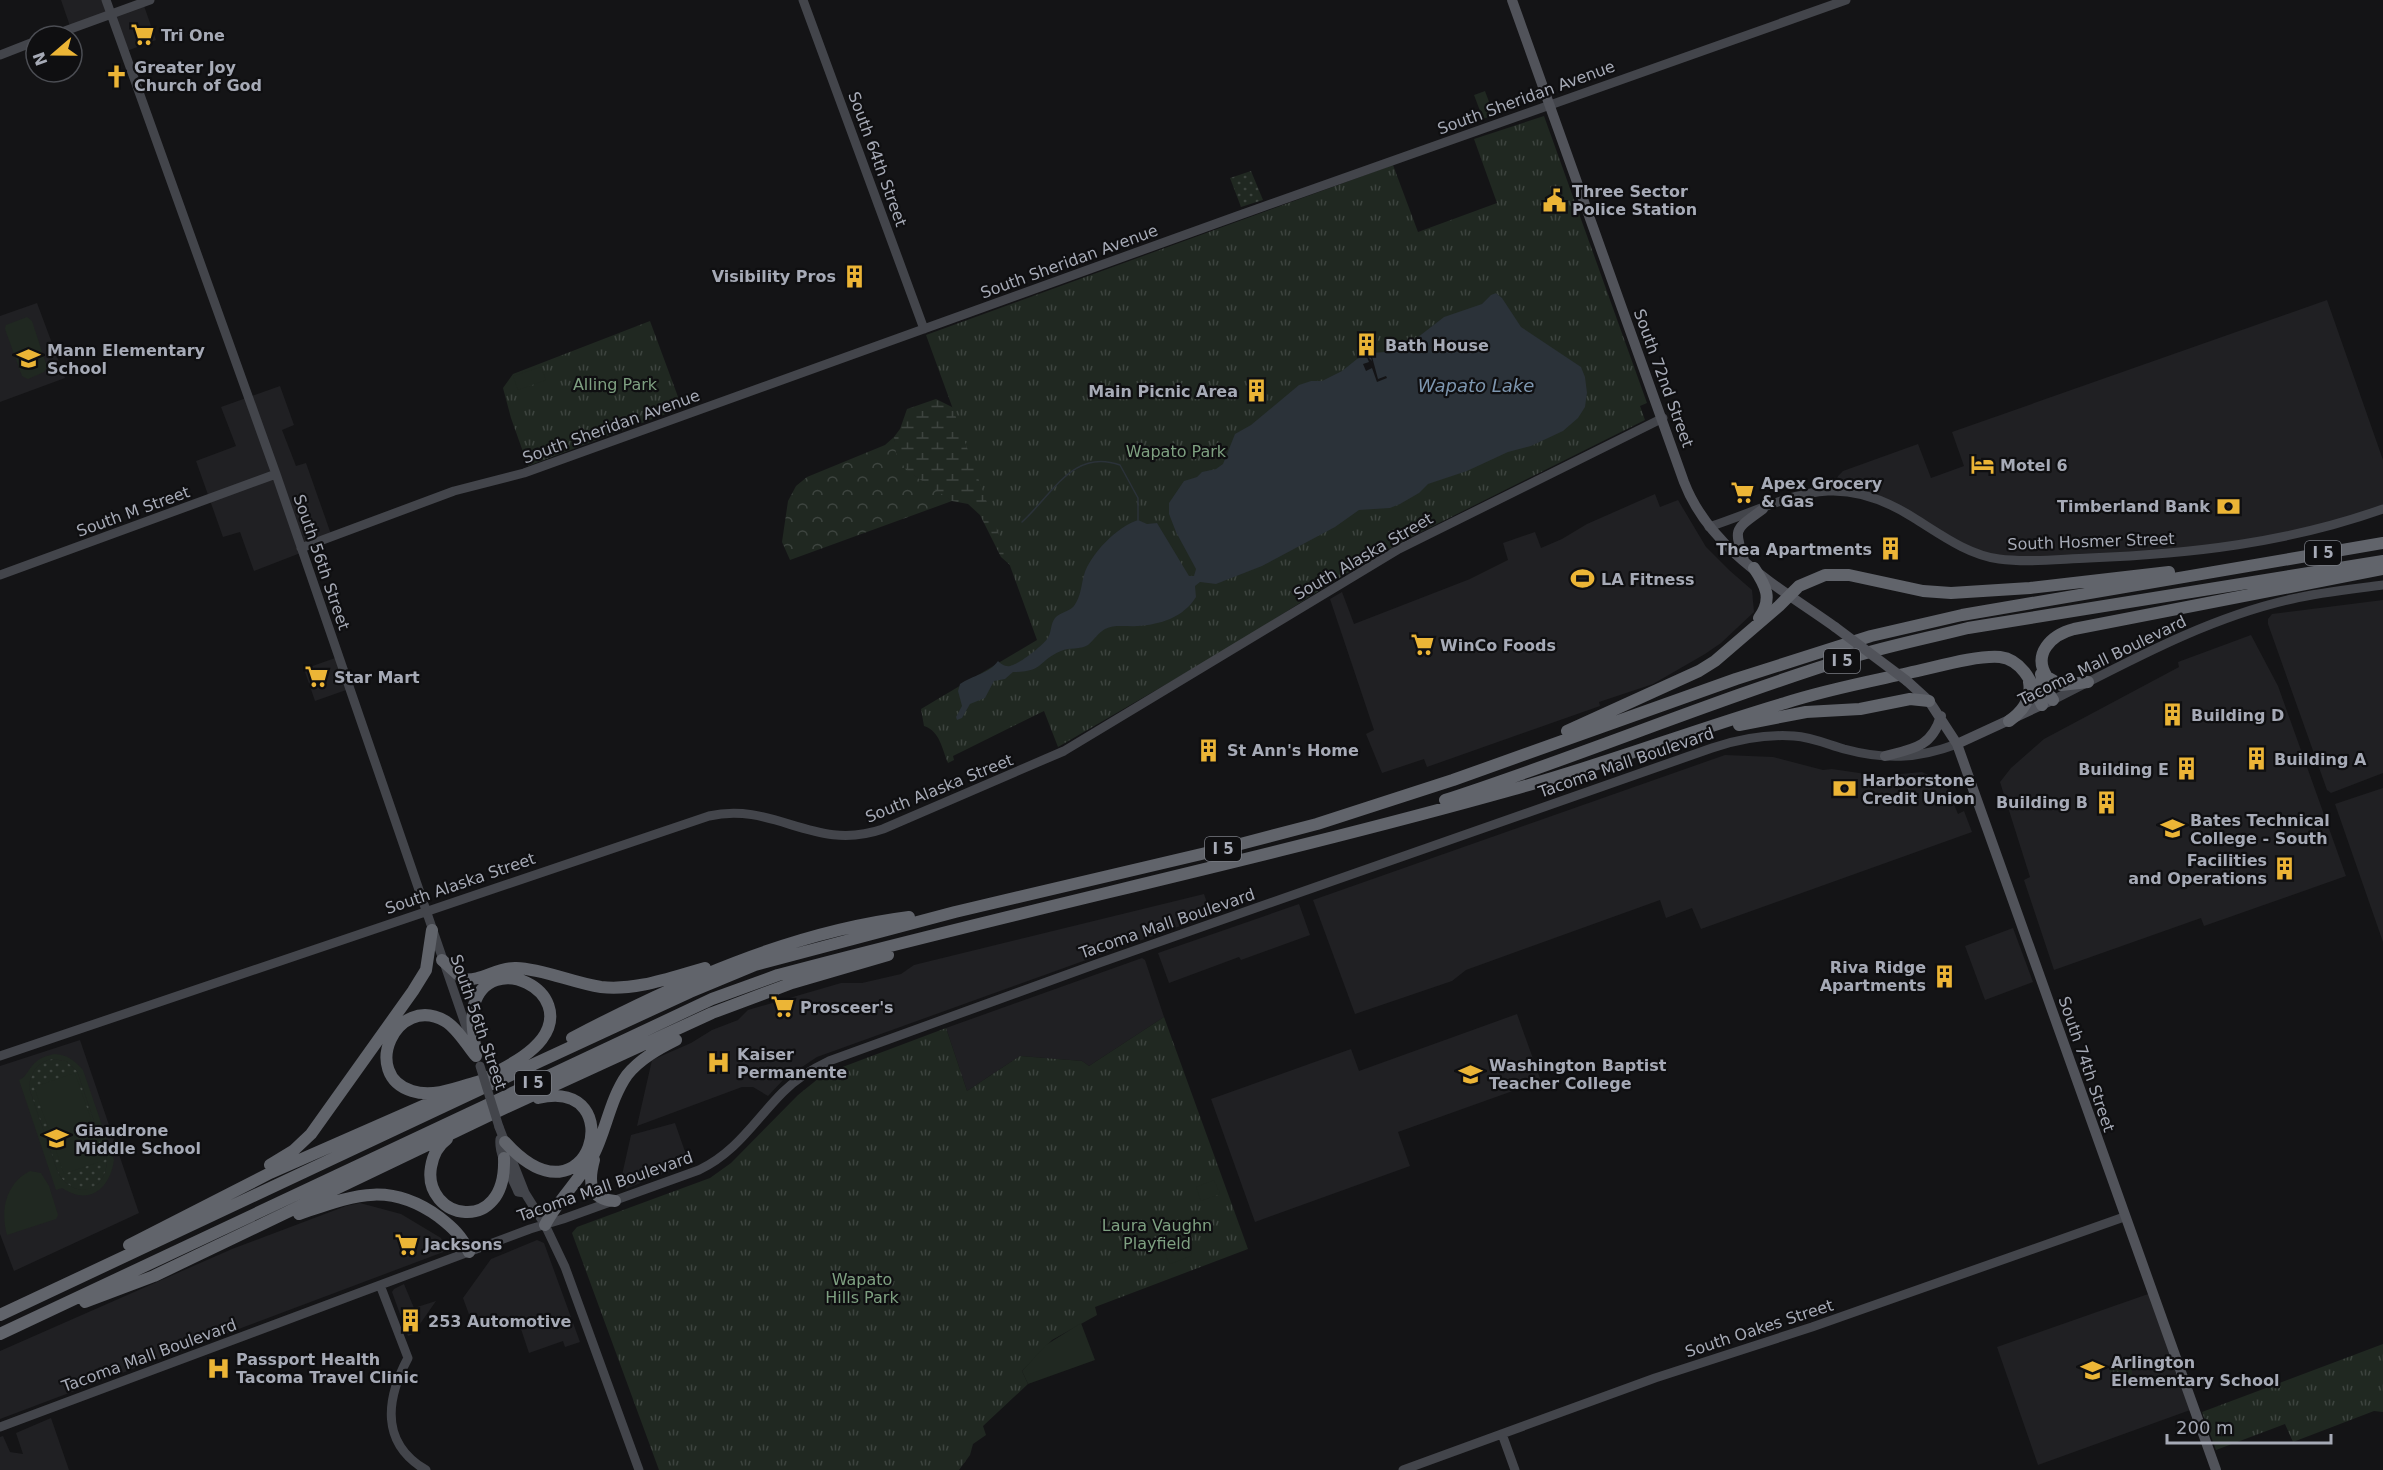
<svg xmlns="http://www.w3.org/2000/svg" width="2383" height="1470" font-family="'DejaVu Sans',sans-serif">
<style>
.built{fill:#202023}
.grass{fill:url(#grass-dots)}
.forest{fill:url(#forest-crowns)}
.wetland{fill:url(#wetland-marsh)}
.park{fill:url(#park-tufts)}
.garden{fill:#202821;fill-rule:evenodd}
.water{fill:#2b3239}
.pier{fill:#141416}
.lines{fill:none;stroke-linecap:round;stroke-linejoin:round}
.stream{stroke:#2b3239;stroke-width:1.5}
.secondary{stroke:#43454b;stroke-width:9}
.primary{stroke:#51535a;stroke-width:10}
.highway{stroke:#61646b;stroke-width:12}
.secondary-bridge{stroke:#43454b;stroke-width:9}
.primary-bridge{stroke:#51535a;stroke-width:10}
.labels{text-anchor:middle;stroke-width:4.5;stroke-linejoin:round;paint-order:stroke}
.shield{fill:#0f0f11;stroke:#797c84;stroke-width:1.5}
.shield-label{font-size:15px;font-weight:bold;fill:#a6aab6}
.poi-label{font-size:16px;font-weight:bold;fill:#a6aab6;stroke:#0f0f11;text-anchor:start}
.street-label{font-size:16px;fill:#a6aab6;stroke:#0f0f11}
.park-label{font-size:16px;fill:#7ea081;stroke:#0f0f11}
.water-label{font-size:18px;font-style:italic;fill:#7e97b0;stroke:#0f0f11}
</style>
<defs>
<pattern id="grass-dots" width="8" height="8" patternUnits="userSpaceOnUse" patternTransform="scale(1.5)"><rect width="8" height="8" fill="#202821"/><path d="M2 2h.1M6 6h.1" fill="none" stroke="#3d443f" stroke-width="1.8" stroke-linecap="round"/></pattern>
<pattern id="forest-crowns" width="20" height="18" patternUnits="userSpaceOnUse" patternTransform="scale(1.5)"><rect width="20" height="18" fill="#202821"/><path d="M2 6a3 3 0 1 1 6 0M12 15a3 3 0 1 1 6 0" fill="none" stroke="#3d443f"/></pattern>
<pattern id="wetland-marsh" width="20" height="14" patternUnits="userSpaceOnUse" patternTransform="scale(1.5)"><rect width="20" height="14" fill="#202821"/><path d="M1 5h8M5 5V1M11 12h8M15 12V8" fill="none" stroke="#3d443f"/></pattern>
<pattern id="park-tufts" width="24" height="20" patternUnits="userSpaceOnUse" patternTransform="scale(1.5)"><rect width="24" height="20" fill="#202821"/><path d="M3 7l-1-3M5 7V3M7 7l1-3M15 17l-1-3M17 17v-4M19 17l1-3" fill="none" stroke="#3d443f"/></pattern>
</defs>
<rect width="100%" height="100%" fill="#141416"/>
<path class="built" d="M61,0H106L111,14L143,3L156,40L124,52L111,15L71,29Z
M2327,300L2383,460V509L2345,523L2198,551L1992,558L1903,511L1832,490L1838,476L1843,471L1918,444L1931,478L1964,466L1952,432Z
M37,303L65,378L0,402V316Z
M280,386L294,425L282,430L296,466L306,463L332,537L303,552L254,571L240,532L223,537L196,461L236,446L221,407Z
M1655,494L1660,507L1678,500L1706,547L1729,570L1752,590L1754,612L1721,643L1705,654L1653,684L1599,702L1600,706L1427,767L1424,759L1382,773L1366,734L1374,730L1330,599L1342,592L1354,624L1470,579L1508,560L1503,543L1535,532L1541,548L1562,539L1587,524Z
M2383,600V773L2331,793L2327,790L2268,624V619L2272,614Z
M2251,635L2278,686L2346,876L2204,926L2201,918L2054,970L2024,880L2030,877L2000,782L2011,768L2044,739L2179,667L2178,662Z
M338,657L349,689L315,701L304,669Z
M1725,755L1773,757L1823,770L1832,769L1879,776L1922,772L1945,783L1958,814L1964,811L1972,832L1701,929L1692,908L1666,918L1660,900L1466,970L1452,981L1355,1014L1313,900Z
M2383,788V942L2335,804Z
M1204,894L1211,915L817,1057L784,1079L768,1096L753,1087H742L637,1126L652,1060L691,1043L712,1030L738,1020L748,1010L841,983H862L901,974L914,965Z
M1299,904L1310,935L1241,960L1239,957L1169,983L1158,953Z
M2013,928L2033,982L1985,1000L1965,946Z
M1142,958L1145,960L1164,1017L1089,1066L1082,1061L1020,1056L967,1091L946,1028Z
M1517,1014L1541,1081L1398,1132L1410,1166L1255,1222L1211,1099L1351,1049L1359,1071Z
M80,1040L139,1213L14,1271L0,1234V1066Z
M675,1123L689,1163L626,1189L622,1175L631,1135Z
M360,1203L401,1214L441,1238L446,1251L0,1419V1351L232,1249L346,1206Z
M537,1240L544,1243L580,1342L565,1347L563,1341L529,1353L518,1320L498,1325L496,1319L474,1328L463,1298L491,1259Z
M404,1284L414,1308L436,1301L413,1334L408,1336L392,1292L394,1289Z
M2151,1293L2193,1409L2038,1465L1997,1347Z
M51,1418L69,1470H0V1437L3,1436L10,1452L23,1454L16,1433Z"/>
<path class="grass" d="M1251,171L1263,200L1241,207L1230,178Z
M52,1059L66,1061L77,1071L107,1159C107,1193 75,1201 58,1173L29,1088C30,1073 37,1062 52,1059Z"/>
<path class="forest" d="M894,437C900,478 924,477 952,501L790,560L782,542L788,501L796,486L807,477L885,445Z"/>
<path class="wetland" d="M936,399L960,411L1007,538L1010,565L1001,557L980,515L968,504L952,501L906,470L896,453L894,437L900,429L907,409Z"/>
<path class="park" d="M1544,116L1647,403L1640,406L1645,420L1405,540L1344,575L1232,646L1058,747L1044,711L953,756L954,760L948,763C942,749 940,731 924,726L921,709L1037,640L926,335L1393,165L1418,232L1497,203L1474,139Z
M650,321L681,405L679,409L528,466L511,418L503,388L513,374Z
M1164,1017L1248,1249L1095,1307L1097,1315L1052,1340L1022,1371L1028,1384L983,1426L986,1435L973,1444L970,1455L959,1470H659L572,1233L577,1227L710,1178L731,1163L798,1095L824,1074L946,1028L967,1091L1020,1056L1082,1061L1089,1066Z
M2383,1344V1412L2374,1411L2293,1442L2285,1424L2216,1450L2202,1412Z
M2110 1372a11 11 0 1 1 22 0a11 11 0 1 1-22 0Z"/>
<path class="garden" d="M1485,91L1494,115L1483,119L1474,95Z
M27,317L32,321L47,367L44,372L28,379L22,376L5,329L6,325Z
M541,367L546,380L518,390L513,376Z
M54,1054C68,1055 74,1060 83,1070L114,1160C110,1189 89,1206 62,1188L56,1190L19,1080C27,1077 29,1067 36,1062C41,1057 47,1056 54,1054ZM52,1059L66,1061L77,1071L107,1159C107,1192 75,1201 58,1173L29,1088C30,1073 37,1062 52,1059Z
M75,1073L105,1160L64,1174L34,1087Z
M30,1171L41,1173L49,1186L58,1215L56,1219L7,1235C0,1210 6,1183 30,1171Z
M1214,1180L1220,1194L1201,1201L1196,1187Z
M1185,1233L1192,1254L1191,1256L1170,1264C1160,1250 1169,1235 1185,1233Z
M1081,1323L1095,1360L1028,1384L1022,1371L1046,1345Z"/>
<path class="water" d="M1496,293L1502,298L1521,327L1581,367L1585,377L1587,393L1585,407L1578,418L1563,431L1531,446L1508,452L1467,471L1428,484L1419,493L1400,504L1390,508L1359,510L1335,527L1262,566L1216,584L1200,582L1195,586L1196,597C1184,617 1160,625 1137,626C1127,627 1115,624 1105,629C1098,633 1094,640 1088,645C1080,650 1070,647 1061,651C1037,661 1045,672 1013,672L1005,679L994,681L985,698L970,704L962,718L957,720L956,717L962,706L958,691L960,684C973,675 989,674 998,661C1001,664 1005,667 1010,666C1018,665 1042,646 1047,639C1052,633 1050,624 1055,618C1060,612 1069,612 1074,606C1081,596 1081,586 1084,575C1090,554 1118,526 1138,520L1147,524L1157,523L1189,576H1194L1196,569L1176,532L1169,514V503L1184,481L1197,477L1202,472L1216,469L1223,464L1235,434L1251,425L1299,385L1311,381H1322L1342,371L1357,359L1371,353L1400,351L1444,317L1482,304L1491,295Z"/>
<path class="pier" d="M1371,353L1378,379L1386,376L1387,378L1377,382L1372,368L1366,371L1363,364L1369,362L1366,355L1372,361L1370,354Z"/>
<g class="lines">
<path class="stream" d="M1022,522C1053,494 1073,448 1120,465L1138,498V520"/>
<path class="secondary" d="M106,0L276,474L471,1041
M803,0L924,329
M51,36L150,0
M0,55L36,41
M1709,527C1790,500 1833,466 1914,518C1940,534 1968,555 1999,559C2028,563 2060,559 2089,558C2190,554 2287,543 2383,509
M301,548L454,491L524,473L1237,216L1846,0
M0,575L276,474
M2053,700C2130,661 2207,618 2292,599C2322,592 2353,589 2383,585
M0,1056L709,816C775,801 814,853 883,829L1064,751L1399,549L1663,418
M499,1127L525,1193L545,1225L565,1267L639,1470
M500,1139C498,1155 512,1177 518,1192L525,1193
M380,1285L408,1358C386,1399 380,1443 426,1470
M0,1427L530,1229L563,1219L699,1170C737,1152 755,1120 783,1092C797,1078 812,1069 829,1061L1099,963L1712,748C1739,739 1766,734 1794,736C1811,737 1827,744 1844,749C1885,760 1917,759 1957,744
M1502,1434L1515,1470
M1403,1470L1655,1378L1812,1327L2124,1217"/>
<path class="primary" d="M1512,0L1684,482C1710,550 1779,587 1835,627
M1744,560C1733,527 1735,530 1763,509
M1907,681L1929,701L1957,744L2216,1470
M1957,744L2050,701
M1885,756C1913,749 1932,747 1941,716"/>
<path class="highway" d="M1754,568C1766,586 1773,599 1759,618
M2041,674L2044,686L2053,700
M2088,682L2061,685L2047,677C2032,654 2051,635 2074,629L2383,569
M2009,721C2022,712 2032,699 2029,682
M1739,725L1806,712L1860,709L1910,699L1929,701
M1567,731L1699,671L1715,661L1779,606L1799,586L1825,575H1849L1923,591L1951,593L2030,588L2169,572
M1445,800C1581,756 1713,700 1849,658C1888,646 1928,638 1968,628L2383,561
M442,960L463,979C481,982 497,967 516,968C544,969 573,983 601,987C636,991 672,977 705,968
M572,1038C677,983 790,932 909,917
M475,1055C466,1044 457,1028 445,1021C396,993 360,1075 412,1091C434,1098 459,1087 480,1081
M476,1056C475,1040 470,1021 474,1005C490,949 577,991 542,1039C529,1056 507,1066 490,1076
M447,1139C437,1146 433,1155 431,1167C422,1219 507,1238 504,1158
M505,1142C590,1236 632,1076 538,1098
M594,1160C588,1182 589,1199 615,1201
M270,1165L293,1151L311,1134L413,991L426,970L432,930
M299,1214C352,1196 388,1180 439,1217C452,1227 462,1236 469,1252
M545,1225C558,1200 579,1181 593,1156C606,1131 610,1099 627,1075C640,1059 658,1049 676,1040
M129,1245L270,1173L450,1094
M85,1302L154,1276L492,1114L712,1013L792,983L888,955
M0,1315L532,1065L690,992L755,965L955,912L1210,852L1317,824L1453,780L1736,679L1871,636L1962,615L2383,543
M0,1334L712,999L778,975C1021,910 1268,858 1511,790C1603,765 1693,730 1785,703C1825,690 1867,682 1908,673C1933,668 1976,655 2000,657C2024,660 2033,686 2042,705"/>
<path class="secondary-bridge" d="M480,1066L499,1127"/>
<path class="primary-bridge" d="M1835,627L1907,681"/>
</g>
<defs>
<symbol id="supermarket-bare" viewBox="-9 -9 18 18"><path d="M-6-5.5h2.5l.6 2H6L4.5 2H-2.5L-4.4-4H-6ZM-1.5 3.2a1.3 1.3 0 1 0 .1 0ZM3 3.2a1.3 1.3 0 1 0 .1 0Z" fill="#ecb536" stroke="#0f0f11" stroke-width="2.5" paint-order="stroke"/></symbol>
<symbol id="church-bare" viewBox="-9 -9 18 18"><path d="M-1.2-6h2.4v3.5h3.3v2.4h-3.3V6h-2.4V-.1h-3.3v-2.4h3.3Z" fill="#ecb536" stroke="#0f0f11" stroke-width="2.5" paint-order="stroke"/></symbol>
<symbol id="civic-bare" viewBox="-9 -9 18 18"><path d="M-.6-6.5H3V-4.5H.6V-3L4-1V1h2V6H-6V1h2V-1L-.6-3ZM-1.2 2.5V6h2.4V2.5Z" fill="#ecb536" stroke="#0f0f11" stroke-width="2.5" paint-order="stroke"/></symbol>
<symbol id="building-bare" viewBox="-9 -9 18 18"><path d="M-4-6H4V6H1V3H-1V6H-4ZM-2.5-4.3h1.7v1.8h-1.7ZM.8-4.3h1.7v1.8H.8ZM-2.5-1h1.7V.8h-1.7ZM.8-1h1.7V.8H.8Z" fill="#ecb536" stroke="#0f0f11" stroke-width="2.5" paint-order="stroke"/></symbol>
<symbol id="school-bare" viewBox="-9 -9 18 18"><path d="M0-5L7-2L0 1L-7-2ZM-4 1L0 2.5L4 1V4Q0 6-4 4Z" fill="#ecb536" stroke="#0f0f11" stroke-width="2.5" paint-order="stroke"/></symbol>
<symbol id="hotel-bare" viewBox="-9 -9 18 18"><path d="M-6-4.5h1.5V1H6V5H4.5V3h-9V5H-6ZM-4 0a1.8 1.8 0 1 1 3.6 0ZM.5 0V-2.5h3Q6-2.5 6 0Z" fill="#ecb536" stroke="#0f0f11" stroke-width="2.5" paint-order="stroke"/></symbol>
<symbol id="bank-bare" viewBox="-9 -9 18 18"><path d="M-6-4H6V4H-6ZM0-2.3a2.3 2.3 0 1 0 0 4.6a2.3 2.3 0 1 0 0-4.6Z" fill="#ecb536" stroke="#0f0f11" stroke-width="2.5" paint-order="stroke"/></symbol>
<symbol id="stadium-bare" viewBox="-9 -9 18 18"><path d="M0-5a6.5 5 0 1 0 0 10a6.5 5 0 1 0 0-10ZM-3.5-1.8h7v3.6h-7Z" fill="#ecb536" stroke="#0f0f11" stroke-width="2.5" paint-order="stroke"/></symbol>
<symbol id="university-bare" viewBox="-9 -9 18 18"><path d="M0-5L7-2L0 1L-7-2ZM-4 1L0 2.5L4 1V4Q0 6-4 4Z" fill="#ecb536" stroke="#0f0f11" stroke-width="2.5" paint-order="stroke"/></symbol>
<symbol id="hospital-bare" viewBox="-9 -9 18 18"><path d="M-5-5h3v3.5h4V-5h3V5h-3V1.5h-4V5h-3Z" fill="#ecb536" stroke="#0f0f11" stroke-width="2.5" paint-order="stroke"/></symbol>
</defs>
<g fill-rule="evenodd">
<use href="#supermarket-bare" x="126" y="18" width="33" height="33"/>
<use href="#church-bare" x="100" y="60" width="33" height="33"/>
<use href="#civic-bare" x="1538" y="184" width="33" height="33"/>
<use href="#building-bare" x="838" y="260" width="33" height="33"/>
<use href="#building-bare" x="1350" y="328" width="33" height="33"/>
<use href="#school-bare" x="12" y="342" width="33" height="33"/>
<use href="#building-bare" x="1240" y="374" width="33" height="33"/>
<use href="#hotel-bare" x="1966" y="448" width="33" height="33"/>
<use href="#supermarket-bare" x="1726" y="476" width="33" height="33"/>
<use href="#bank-bare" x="2212" y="490" width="33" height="33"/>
<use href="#building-bare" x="1874" y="532" width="33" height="33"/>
<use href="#stadium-bare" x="1566" y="562" width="33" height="33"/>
<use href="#supermarket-bare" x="1406" y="628" width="33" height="33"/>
<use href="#supermarket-bare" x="300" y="660" width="33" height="33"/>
<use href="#building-bare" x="2156" y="698" width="33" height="33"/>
<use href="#building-bare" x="1192" y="734" width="33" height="33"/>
<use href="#building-bare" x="2240" y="742" width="33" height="33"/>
<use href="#building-bare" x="2170" y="752" width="33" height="33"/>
<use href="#bank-bare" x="1828" y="772" width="33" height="33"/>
<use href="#building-bare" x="2090" y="786" width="33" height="33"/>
<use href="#university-bare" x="2156" y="812" width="33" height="33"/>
<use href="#building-bare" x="2268" y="852" width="33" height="33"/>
<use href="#building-bare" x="1928" y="960" width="33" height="33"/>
<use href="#supermarket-bare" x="766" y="990" width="33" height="33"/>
<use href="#hospital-bare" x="702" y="1046" width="33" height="33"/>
<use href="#university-bare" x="1454" y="1058" width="33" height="33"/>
<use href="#school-bare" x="40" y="1122" width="33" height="33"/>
<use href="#supermarket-bare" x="390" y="1228" width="33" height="33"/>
<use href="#building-bare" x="394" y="1304" width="33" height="33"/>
<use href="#hospital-bare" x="202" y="1352" width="33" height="33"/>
<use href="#school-bare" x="2076" y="1354" width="33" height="33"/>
</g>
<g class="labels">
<g class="shield">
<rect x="2305" y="541" width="36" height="24" rx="4.5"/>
<rect x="1824" y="649" width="36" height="24" rx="4.5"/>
<rect x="1205" y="837" width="36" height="24" rx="4.5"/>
<rect x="515" y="1071" width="36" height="24" rx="4.5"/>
</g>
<g class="shield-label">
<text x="2323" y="558">I 5</text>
<text x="1842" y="666">I 5</text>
<text x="1223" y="854">I 5</text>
<text x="533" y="1088">I 5</text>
</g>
<g class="poi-label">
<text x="161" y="41">Tri One</text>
<text x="134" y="73">Greater Joy<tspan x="134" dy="18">Church of God</tspan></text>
<text x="1572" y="197">Three Sector<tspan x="1572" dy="18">Police Station</tspan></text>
<text x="836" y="282" text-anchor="end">Visibility Pros</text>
<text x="1385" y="351">Bath House</text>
<text x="47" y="356">Mann Elementary<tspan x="47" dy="18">School</tspan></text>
<text x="1238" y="397" text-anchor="end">Main Picnic Area</text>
<text x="2000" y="471">Motel 6</text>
<text x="1761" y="489">Apex Grocery<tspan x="1761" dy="18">&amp; Gas</tspan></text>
<text x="2210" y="512" text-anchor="end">Timberland Bank</text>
<text x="1872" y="555" text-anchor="end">Thea Apartments</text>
<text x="1601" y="585">LA Fitness</text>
<text x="1440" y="651">WinCo Foods</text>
<text x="334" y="683">Star Mart</text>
<text x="2191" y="721">Building D</text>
<text x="1227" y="756">St Ann's Home</text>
<text x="2274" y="765">Building A</text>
<text x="2169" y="775" text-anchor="end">Building E</text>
<text x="1862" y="786">Harborstone<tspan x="1862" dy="18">Credit Union</tspan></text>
<text x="2088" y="808" text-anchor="end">Building B</text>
<text x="2190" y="826">Bates Technical<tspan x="2190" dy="18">College - South</tspan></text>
<text x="2267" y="866" text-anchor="end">Facilities<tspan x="2267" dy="18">and Operations</tspan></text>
<text x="1926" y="973" text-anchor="end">Riva Ridge<tspan x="1926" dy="18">Apartments</tspan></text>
<text x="800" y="1013">Prosceer's</text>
<text x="737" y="1060">Kaiser<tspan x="737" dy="18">Permanente</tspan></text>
<text x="1489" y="1071">Washington Baptist<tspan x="1489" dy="18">Teacher College</tspan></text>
<text x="75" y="1136">Giaudrone<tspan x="75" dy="18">Middle School</tspan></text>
<text x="424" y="1250">Jacksons</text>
<text x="428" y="1327">253 Automotive</text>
<text x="236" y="1365">Passport Health<tspan x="236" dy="18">Tacoma Travel Clinic</tspan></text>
<text x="2111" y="1368">Arlington<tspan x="2111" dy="18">Elementary School</tspan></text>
</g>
<g class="street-label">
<text transform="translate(1526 97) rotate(-20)" y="6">South Sheridan Avenue</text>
<text transform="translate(878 159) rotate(70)" y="6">South 64th Street</text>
<text transform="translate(1069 261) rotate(-20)" y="6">South Sheridan Avenue</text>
<text transform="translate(1664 378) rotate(70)" y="6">South 72nd Street</text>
<text transform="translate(611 426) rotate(-20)" y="6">South Sheridan Avenue</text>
<text transform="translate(133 511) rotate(-20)" y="6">South M Street</text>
<text transform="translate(2091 541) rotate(-2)" y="6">South Hosmer Street</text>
<text transform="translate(1363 556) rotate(-30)" y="6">South Alaska Street</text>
<text transform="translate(322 562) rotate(71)" y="6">South 56th Street</text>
<text transform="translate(2102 660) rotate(-26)" y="6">Tacoma Mall Boulevard</text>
<text transform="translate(1626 762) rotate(-19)" y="6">Tacoma Mall Boulevard</text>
<text transform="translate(939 788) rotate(-22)" y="6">South Alaska Street</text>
<text transform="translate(460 883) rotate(-19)" y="6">South Alaska Street</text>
<text transform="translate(1167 923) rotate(-19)" y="6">Tacoma Mall Boulevard</text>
<text transform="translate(479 1022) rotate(71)" y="6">South 56th Street</text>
<text transform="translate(2087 1064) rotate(71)" y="6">South 74th Street</text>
<text transform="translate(605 1186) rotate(-19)" y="6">Tacoma Mall Boulevard</text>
<text transform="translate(1759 1328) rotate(-18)" y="6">South Oakes Street</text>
<text transform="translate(149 1355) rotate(-20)" y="6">Tacoma Mall Boulevard</text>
</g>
<g class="park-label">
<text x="615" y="390">Alling Park</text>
<text x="1176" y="457">Wapato Park</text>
<text x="1157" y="1231">Laura Vaughn<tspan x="1157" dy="18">Playfield</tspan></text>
<text x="862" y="1285">Wapato<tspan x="862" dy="18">Hills Park</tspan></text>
</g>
<g class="water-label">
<text x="1476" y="392">Wapato Lake</text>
</g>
</g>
<g transform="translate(54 54) rotate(250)"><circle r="28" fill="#0f0f11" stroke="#4b4d53" stroke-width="1.5"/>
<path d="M0-4.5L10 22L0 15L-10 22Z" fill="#ecb536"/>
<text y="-9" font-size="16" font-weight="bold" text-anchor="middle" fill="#a6aab6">N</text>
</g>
<path d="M2167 1434v9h164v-9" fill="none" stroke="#a6aab6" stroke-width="3"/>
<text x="2176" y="1434" font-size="18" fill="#a6aab6" stroke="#0f0f11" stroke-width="4.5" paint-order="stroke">200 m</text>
</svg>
